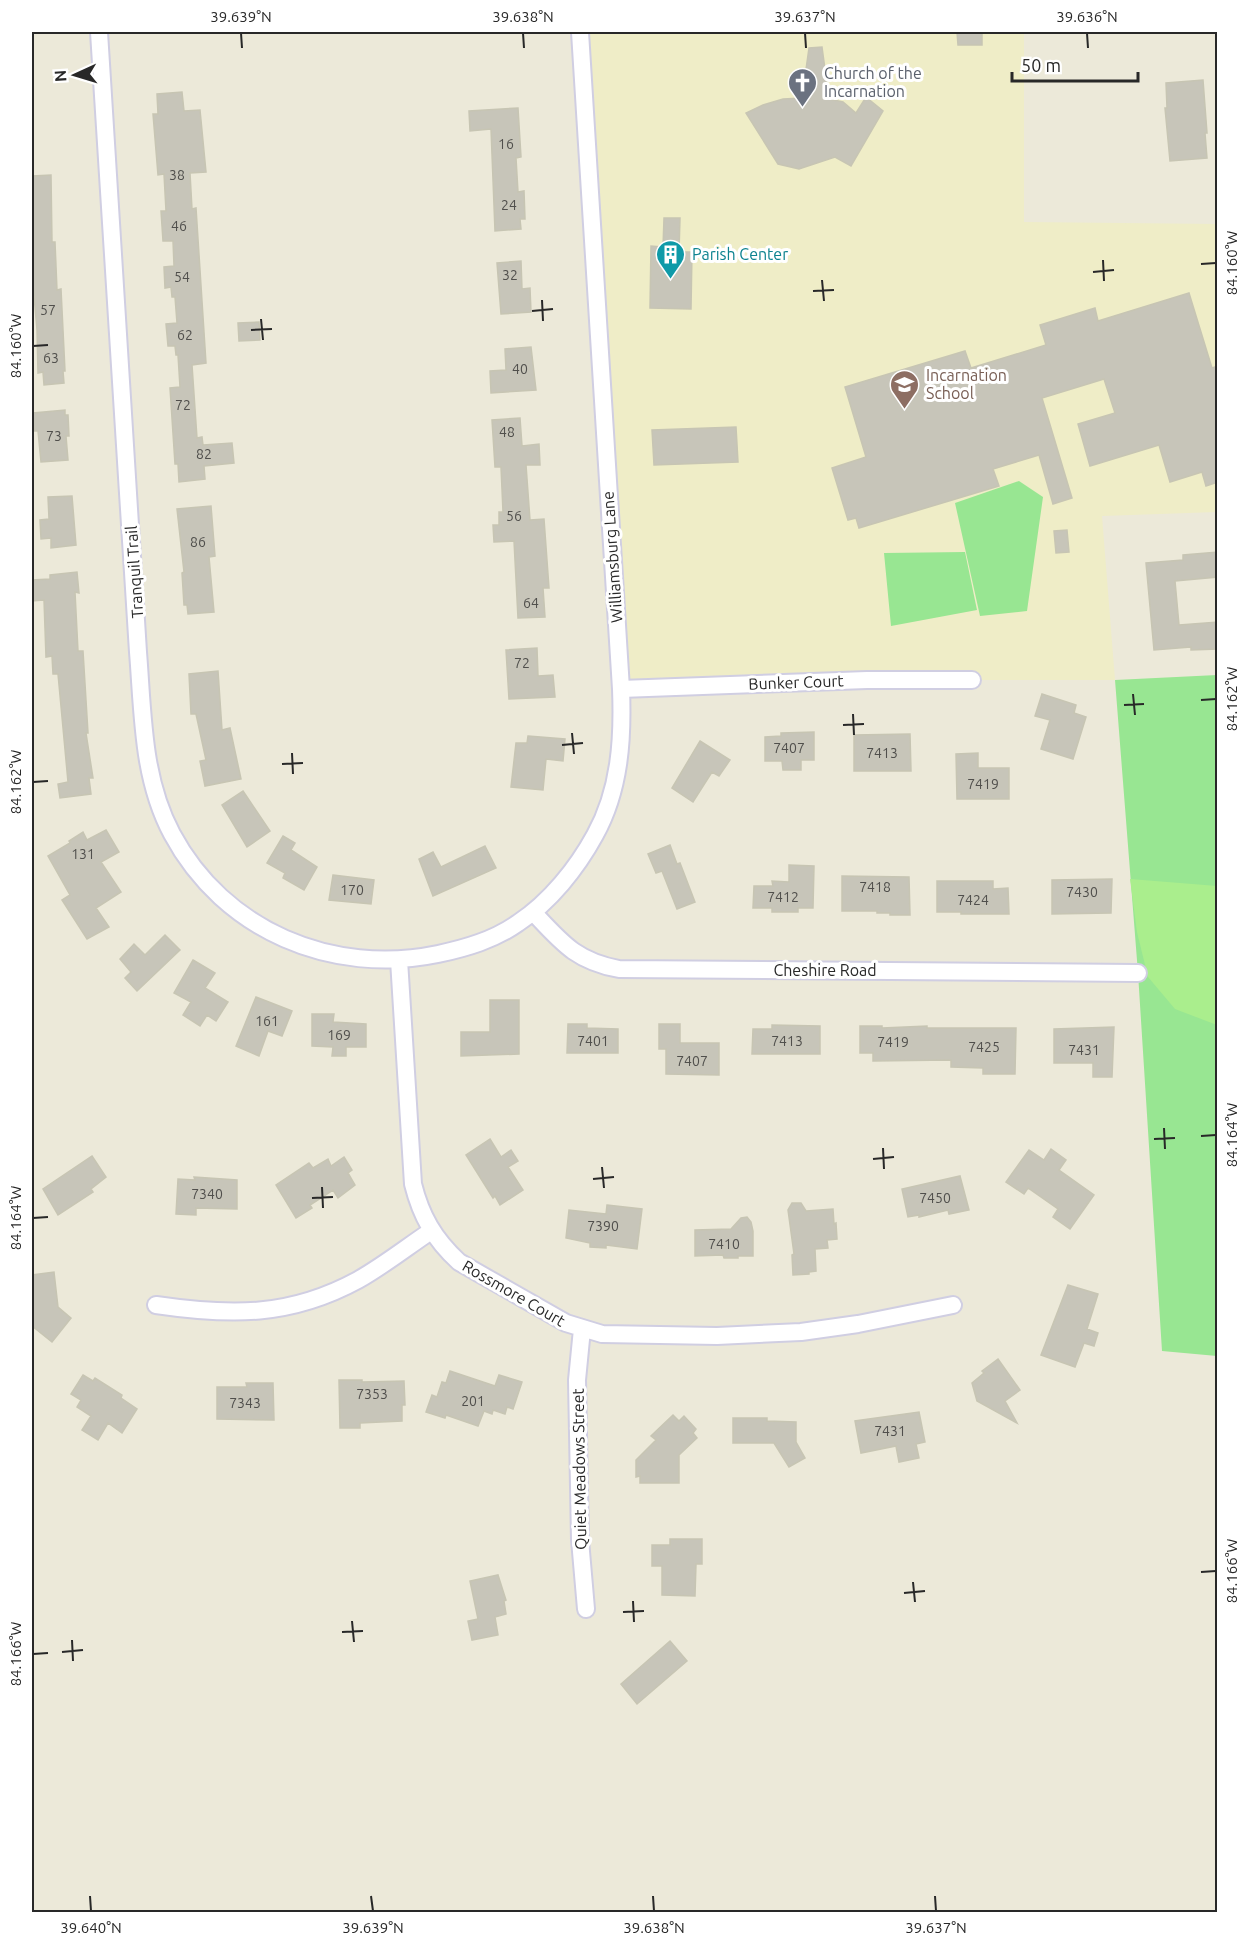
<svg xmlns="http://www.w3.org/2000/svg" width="1249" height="1944" font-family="Ubuntu,sans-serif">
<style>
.education{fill:#efedc7}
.green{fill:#98e692}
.pitch{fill:#aaee8d}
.building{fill:#c7c5b9;stroke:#c7c5b3;stroke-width:1.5}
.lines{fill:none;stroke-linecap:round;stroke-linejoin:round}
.street-casing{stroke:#d0cee2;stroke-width:20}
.street{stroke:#fff;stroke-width:16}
.ticks{fill:none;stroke:#282828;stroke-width:2}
.labels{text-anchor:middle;stroke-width:6;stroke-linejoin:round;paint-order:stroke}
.number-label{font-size:14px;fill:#504f4c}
.worship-label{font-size:16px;fill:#5b616d;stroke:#fff;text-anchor:start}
.culture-label{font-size:16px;fill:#0d838f;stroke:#fff;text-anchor:start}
.education-label{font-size:16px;fill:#785e54;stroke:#fff;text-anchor:start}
.street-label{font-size:16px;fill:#282828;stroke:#fff}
.neatline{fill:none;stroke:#282828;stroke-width:2}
.ticks-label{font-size:15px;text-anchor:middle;fill:#282828}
</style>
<rect width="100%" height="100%" fill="#ece9d9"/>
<path class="education" d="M580,32H1024V222L1217,224V512L1102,516L1115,680H867L621,689Z"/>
<path class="green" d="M1019,481L1043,497L1027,611L980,616L955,503Z
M965,552L977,610L891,626L884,553Z
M1217,675V1356L1162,1351L1138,973L1115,680Z"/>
<path class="pitch" d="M1130,879L1217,886V1025L1175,1009L1148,977L1137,932Z"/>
<path class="building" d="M957,32H982V45H958Z
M822,47L829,99L843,102L856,113L866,97L883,111L851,166L835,157L799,169L778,164L746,113L763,105L783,99L802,98L809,48Z
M1203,80L1207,133H1205L1207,158L1170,161L1165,108H1167L1166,83Z
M182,92L184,111L200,110L206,172L190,173L192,209L196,208L206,363L192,365L197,438L202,437L203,445L232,443L234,463L204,466L205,479L179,482L178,464H175L170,388L180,387L178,355H176L175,346H168L166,324L177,323L175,297H172L171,287L165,288L164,267L174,266L173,241H163L161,211H166L164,174L158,175L153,114H158L157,94Z
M518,108L521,157L516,158L518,192L524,191L525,219H520L521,229L495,231L491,129L470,131L469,111Z
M51,175L52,242H55L57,290L61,289L65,371H63L64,383L44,385L43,372L38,373L37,330L32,273V176Z
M664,218H680L679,252H692L691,309L650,308L651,246L663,247Z
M521,261L522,289L530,288L531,312L501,314L497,263Z
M1189,293L1212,368L1218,366V482L1206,486L1202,472L1170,482L1159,445L1090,466L1078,424L1115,413L1104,379L1042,398L1072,498L1053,504L1039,455L993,469L999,486L859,528L856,518L848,520L832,468L866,457L845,387L965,351L971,368L1046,345L1040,325L1095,308L1098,321Z
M259,322L260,340L239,341L238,323Z
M531,347L536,390L491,393L490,371L506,370L505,349Z
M65,410V415H68L69,436H66L68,460L41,462L38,431H34L33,413Z
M520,418L522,446L539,444L540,465H526L530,520L544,519L549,588H543L545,617L518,618L514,541L494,542L493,525H499V512H503L501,467H495L492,420Z
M736,427L738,462L654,465L652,430Z
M72,496L76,545L51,548V538L41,539L40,520L49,519L48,497Z
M211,506L215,556L209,557L214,612L188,614L187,605H184L182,573L184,572L177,509Z
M1067,530L1069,552L1056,553L1054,531Z
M1218,552V577L1175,581L1179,625L1218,622V649L1191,650V647L1154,650L1146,563L1183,560V555Z
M77,572L79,593L75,592L78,651H83L88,733H86L93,778H89L91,794L60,798L58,784L68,782L58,674H53L52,656L46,657L44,600L32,601V580L50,579V575Z
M537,648L538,676L553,675L555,697L509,699L506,650Z
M218,671L222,730L230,728L241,779L205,786L200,761L206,760L196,714H191L189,674Z
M1042,694L1076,705L1074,713L1086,717L1073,759L1041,749L1050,720L1035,716Z
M814,732V760H801V770H783L782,761H765V737L781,736V733Z
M910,734L911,771H854V735Z
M528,736L565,739L563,761L546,759L543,790L511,787L516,743H527Z
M700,741L730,760L719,776L712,772L693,802L672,788Z
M978,753V768H1009V799H957L956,754Z
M243,791L270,831L247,847L222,805Z
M106,830L119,852L101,862L121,892L96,908L109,927L87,939L62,900L70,895L48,856L70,843L69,841L83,832L87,840Z
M283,836L295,843L291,850L317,867L304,890L283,878L285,873L267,863Z
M670,845L677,864L680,863L695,902L677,909L662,871L656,873L648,854Z
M485,846L496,868L433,896L419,859L433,852L441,867Z
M789,865L814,866L813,908H798V912H772V908H753L754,886H773L772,881L789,882Z
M333,875L374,880L371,904L329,900Z
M842,876L909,877L910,915H890V913H877V911H842Z
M1112,879L1111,913L1052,914V880Z
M937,881H993V889L1008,888L1009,914H961V912H937Z
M165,935L180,950L137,991L125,978L131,972L120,959L134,944L145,955Z
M193,960L215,973L205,988L228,1002L216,1021L207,1015L200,1026L183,1015L191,1002L174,993Z
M256,997L292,1011L282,1036L268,1031L259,1056L236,1046Z
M490,1000H519V1054L461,1056V1032H490Z
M312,1014H334L333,1022L366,1024V1047H346V1056H332L333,1047L312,1046Z
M568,1024H587V1028L618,1029V1053H567Z
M659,1024H680V1043H719V1075L666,1074V1049H659Z
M772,1025L820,1026V1054H752L753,1029H772Z
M860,1026H882V1028L927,1026V1028H1016L1015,1074H983V1068L951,1067V1060L873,1061V1053H860Z
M1114,1027L1112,1077H1093V1063H1054V1029Z
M490,1139L501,1157L511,1150L518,1161L508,1167L523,1190L500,1205L495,1196L493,1198L466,1155Z
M1051,1149L1066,1160L1059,1170L1094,1195L1070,1229L1053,1217L1058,1209L1028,1188L1024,1194L1006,1182L1029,1150L1044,1160Z
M92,1156L106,1177L91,1189L93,1192L58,1215L43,1189Z
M344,1157L352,1170L348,1173L355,1185L338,1198L333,1190L310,1205L312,1208L296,1218L276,1185L309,1163L313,1168L328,1159L331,1166Z
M960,1176L969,1210L949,1214L948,1210L919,1217V1215L908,1217L902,1189Z
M194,1177L237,1180V1209L196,1208V1215L176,1214L178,1179L195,1180Z
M792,1203H801L806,1211L833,1209L834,1224L836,1223L837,1239L827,1240L828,1248L815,1249L816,1271L809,1272V1274L793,1275L792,1255L794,1254L788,1210Z
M607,1205L642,1209L637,1249L606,1245V1248L590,1247V1243L566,1238L569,1210L606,1214Z
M747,1217L751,1222L753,1231V1256H738V1258H724L723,1255L695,1256V1230L731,1229L741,1218Z
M54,1272L58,1307L71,1318L52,1342L32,1326V1275Z
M1068,1285L1098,1294L1087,1329L1098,1333L1094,1346L1084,1343L1075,1367L1041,1355Z
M998,1359L1020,1390L1005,1401L1017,1423L977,1401L972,1383L984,1373L982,1371Z
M450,1371L495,1386L499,1375L522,1382L513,1409L507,1407L505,1414L493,1410L492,1414L484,1411L478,1426L446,1415L445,1418L426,1412L432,1395L437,1397L442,1382L446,1383Z
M83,1375L93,1381L95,1378L122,1395L121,1398L137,1409L122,1433L108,1423L98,1440L82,1430L91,1416L77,1407L81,1400L71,1394Z
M339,1380H362V1382L404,1381L405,1405H402V1421L360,1423V1428H340Z
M246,1383H273L274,1420L217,1419V1387H247Z
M919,1412L925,1442L916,1444L919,1458L899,1462L896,1446L861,1453L855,1421Z
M673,1415L679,1421L684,1416L696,1429L693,1433L697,1438L679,1455V1483H640V1476L636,1477V1460L656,1440L651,1436Z
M733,1418H767V1421L796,1422V1442L805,1458L789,1467L774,1443H733Z
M670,1539H702V1564H696L695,1596L662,1595V1566H652V1545H670Z
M498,1575L506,1600L504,1601L506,1614L495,1617L498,1635L472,1640L468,1621L478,1619L470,1581Z
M670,1641L687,1661L637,1704L621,1684Z"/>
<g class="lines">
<defs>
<path id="street" d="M99,32L138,652C143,714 142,778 172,834C224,931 332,976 438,954C466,948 494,940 518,923C550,902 577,868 595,835C620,790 623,739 621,689L580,32
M621,689L867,680H972
M533,912C562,943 576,961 619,969L1138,973
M399,960L413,1184C421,1216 434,1239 459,1262L566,1323L602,1334L717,1336L801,1332L858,1324L953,1305
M156,1305C231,1316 290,1317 358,1280C383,1266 407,1247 431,1231
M582,1329L577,1380L580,1540L586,1609"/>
</defs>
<use href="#street" class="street-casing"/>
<use href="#street" class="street"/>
</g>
<path class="ticks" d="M241,33L242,48M523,33L524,48M805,33L806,48M1087,33L1088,48M1103,260L1104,281M1201,264L1216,263M1093,272L1114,270M822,280L824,301M813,291L834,290M542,300L543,321M532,311L553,309M261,319L263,340M251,330L272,329M33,346L48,345M1133,694L1135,715M1201,700L1216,699M1124,705L1144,704M853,714L854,735M843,725L864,724M572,733L574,754M562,745L583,743M292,753L293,774M282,764L303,763M33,782L48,781M1164,1128L1165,1149M1201,1136L1216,1135M1154,1139L1175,1138M883,1148L884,1169M873,1159L894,1157M602,1167L604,1188M593,1179L614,1177M322,1187L323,1208M312,1198L333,1197M33,1218L48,1217M1201,1572L1216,1571M913,1582L915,1602M904,1593L925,1591M633,1601L634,1622M623,1612L644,1611M352,1621L354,1642M342,1632L363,1631M72,1640L73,1661M62,1652L83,1650M33,1654L48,1653M90,1896L91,1911M371,1896L373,1911M653,1896L654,1911M935,1896L936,1911"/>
<defs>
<symbol id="church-pin" viewBox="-11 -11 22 30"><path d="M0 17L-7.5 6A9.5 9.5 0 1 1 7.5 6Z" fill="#6b7280" stroke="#fff"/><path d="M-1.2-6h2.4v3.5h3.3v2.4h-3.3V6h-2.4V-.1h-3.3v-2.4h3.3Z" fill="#fff"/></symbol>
<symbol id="building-pin" viewBox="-11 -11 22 30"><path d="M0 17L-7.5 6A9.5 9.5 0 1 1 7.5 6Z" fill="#0f9aa8" stroke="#fff"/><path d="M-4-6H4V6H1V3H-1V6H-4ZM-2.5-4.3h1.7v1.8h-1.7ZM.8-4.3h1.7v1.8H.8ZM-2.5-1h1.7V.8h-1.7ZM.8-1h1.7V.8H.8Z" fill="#fff"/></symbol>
<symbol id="school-pin" viewBox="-11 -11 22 30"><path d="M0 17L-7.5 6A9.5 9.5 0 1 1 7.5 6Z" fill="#8d6e63" stroke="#fff"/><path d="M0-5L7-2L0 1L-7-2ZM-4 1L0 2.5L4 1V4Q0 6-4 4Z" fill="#fff"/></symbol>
</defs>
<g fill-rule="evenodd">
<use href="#church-pin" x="786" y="66" width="33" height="45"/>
<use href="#building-pin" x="654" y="238" width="33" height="45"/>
<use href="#school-pin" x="888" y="368" width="33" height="45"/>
</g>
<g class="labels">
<g class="number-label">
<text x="506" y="149">16</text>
<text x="177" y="180">38</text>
<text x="509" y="210">24</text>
<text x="179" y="231">46</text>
<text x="510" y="280">32</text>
<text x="182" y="282">54</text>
<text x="48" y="315">57</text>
<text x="185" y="340">62</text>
<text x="51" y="363">63</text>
<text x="520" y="374">40</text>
<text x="183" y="410">72</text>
<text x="507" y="437">48</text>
<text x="54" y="441">73</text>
<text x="204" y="459">82</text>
<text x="514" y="521">56</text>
<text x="198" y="547">86</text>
<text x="531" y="608">64</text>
<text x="522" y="668">72</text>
<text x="789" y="753">7407</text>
<text x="882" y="758">7413</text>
<text x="983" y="789">7419</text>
<text x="83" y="859">131</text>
<text x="875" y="892">7418</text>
<text x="352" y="895">170</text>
<text x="1082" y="897">7430</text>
<text x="783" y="902">7412</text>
<text x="973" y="905">7424</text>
<text x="267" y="1026">161</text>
<text x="339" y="1040">169</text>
<text x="593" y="1046">7401</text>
<text x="787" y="1046">7413</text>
<text x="893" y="1047">7419</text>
<text x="984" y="1052">7425</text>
<text x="1084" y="1055">7431</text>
<text x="692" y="1066">7407</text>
<text x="207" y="1199">7340</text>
<text x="935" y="1203">7450</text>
<text x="603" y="1231">7390</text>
<text x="724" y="1249">7410</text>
<text x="372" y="1399">7353</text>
<text x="473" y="1406">201</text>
<text x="245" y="1408">7343</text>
<text x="890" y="1436">7431</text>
</g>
<g class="worship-label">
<text x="824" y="79">Church of the<tspan x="824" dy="18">Incarnation</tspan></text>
</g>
<g class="culture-label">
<text x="692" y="260">Parish Center</text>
</g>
<g class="education-label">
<text x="926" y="381">Incarnation<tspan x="926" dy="18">School</tspan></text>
</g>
<g class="street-label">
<text transform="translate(612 557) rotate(-94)" y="6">Williamsburg Lane</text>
<text transform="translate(134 572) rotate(-94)" y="6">Tranquil Trail</text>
<text transform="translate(796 682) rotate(-2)" y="6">Bunker Court</text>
<text x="825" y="976">Cheshire Road</text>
<text transform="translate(514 1293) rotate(30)" y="6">Rossmore Court</text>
<text transform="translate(579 1469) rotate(-91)" y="6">Quiet Meadows Street</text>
</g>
</g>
<rect width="1249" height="1944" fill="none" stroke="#ffffff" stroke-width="66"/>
<g transform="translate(75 75) rotate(266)" stroke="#ffffff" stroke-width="4.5" paint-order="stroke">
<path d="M0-4.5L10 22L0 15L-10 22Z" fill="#282828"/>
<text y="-9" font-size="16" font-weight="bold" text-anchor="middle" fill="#282828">N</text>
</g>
<path d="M1012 72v9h126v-9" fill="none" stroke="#282828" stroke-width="3"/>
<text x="1021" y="72" font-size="18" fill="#282828" stroke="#ffffff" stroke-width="4.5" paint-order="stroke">50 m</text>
<rect x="33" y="33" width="1183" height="1878" class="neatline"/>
<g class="ticks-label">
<text x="241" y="22">39.639°N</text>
<text x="523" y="22">39.638°N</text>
<text x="805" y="22">39.637°N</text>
<text x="1087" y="22">39.636°N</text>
<text transform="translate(1232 263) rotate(-90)" y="5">84.160°W</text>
<text transform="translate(16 346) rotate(-90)" y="5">84.160°W</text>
<text transform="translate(1232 699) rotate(-90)" y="5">84.162°W</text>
<text transform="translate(16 782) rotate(-90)" y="5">84.162°W</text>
<text transform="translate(1232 1135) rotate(-90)" y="5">84.164°W</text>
<text transform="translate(16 1218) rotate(-90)" y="5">84.164°W</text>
<text transform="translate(1232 1571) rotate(-90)" y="5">84.166°W</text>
<text transform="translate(16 1654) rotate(-90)" y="5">84.166°W</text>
<text x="91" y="1933">39.640°N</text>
<text x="373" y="1933">39.639°N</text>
<text x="654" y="1933">39.638°N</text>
<text x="936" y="1933">39.637°N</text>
</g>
</svg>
